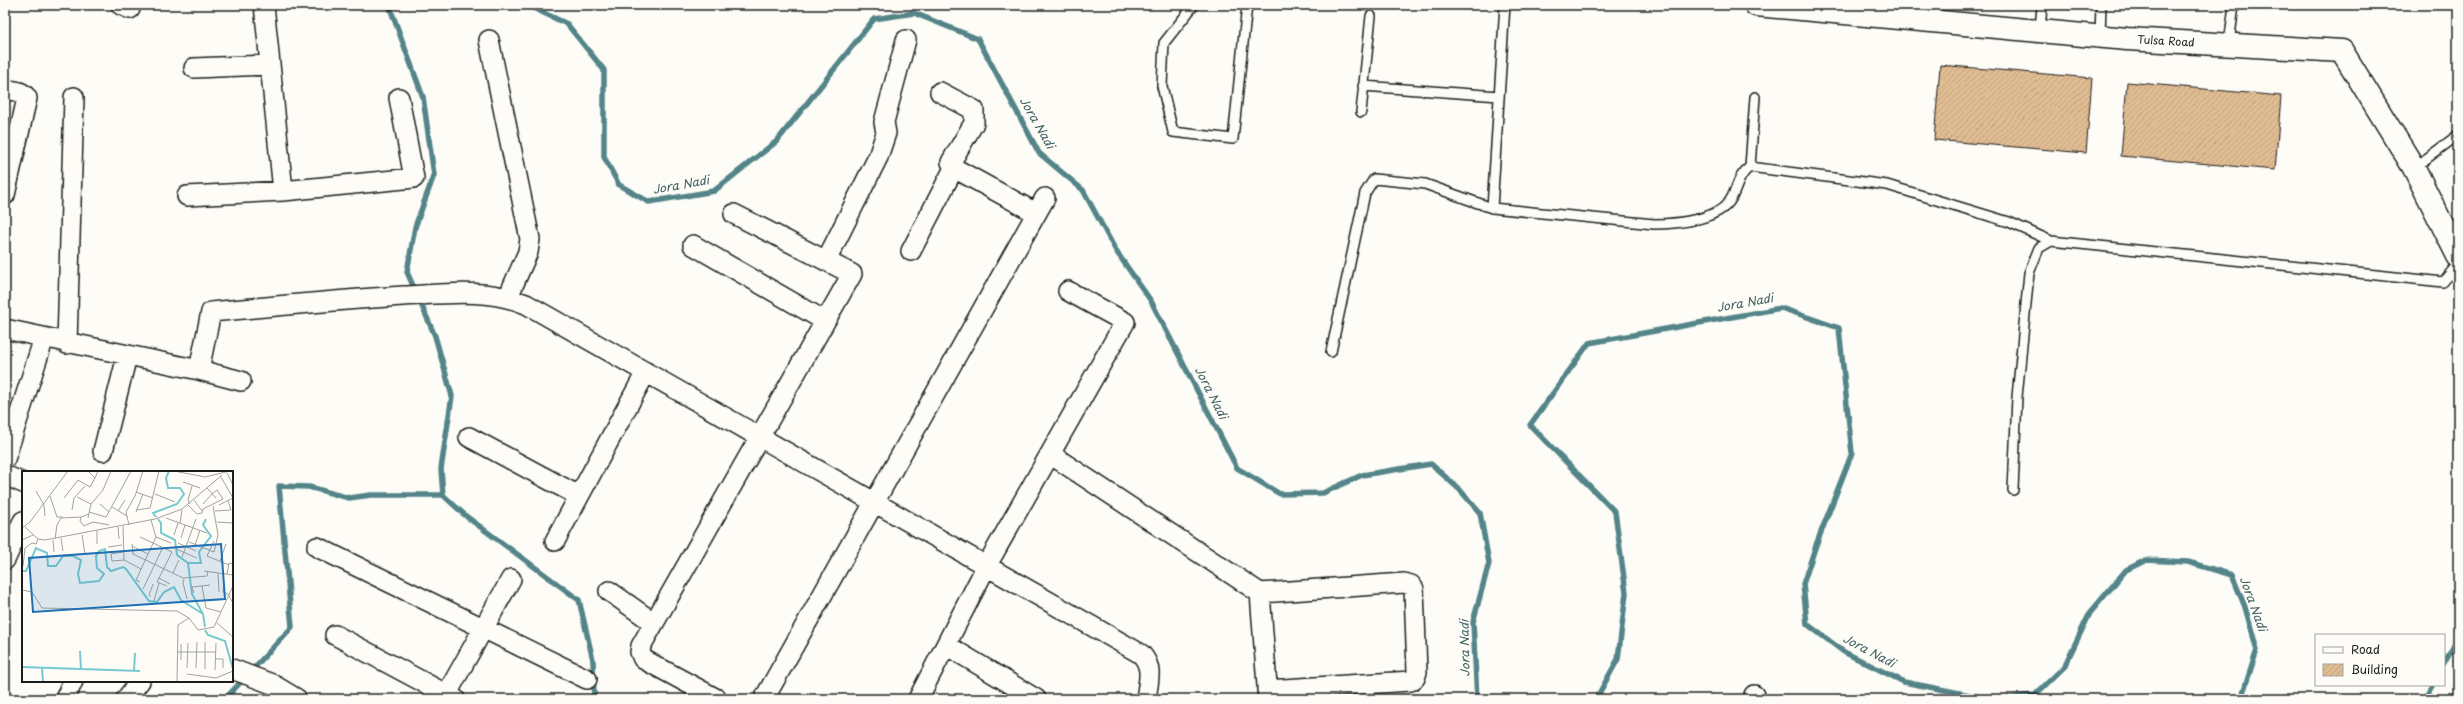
<svg xmlns="http://www.w3.org/2000/svg" width="2463" height="704" font-family="'Playpen Sans',sans-serif">
<style>
.lines{fill:none;stroke-linecap:round;stroke-linejoin:round}
.stream{stroke:#538488;stroke-width:5.5}
.building{fill:url(#building-hatch);stroke:#1c1c1c}
.lane-casing{stroke:#1c1c1c;stroke-width:12}
.street-casing{stroke:#1c1c1c;stroke-width:22}
.secondary-casing{stroke:#1c1c1c;stroke-width:25}
.lane{stroke:#fdfcf7;stroke-width:9}
.street{stroke:#fdfcf7;stroke-width:19}
.secondary{stroke:#fdfcf7;stroke-width:22}
.labels{text-anchor:middle;stroke-width:3;stroke-linejoin:round;paint-order:stroke}
.street-label{font-size:11px;fill:#1c1c1c;stroke:#fdfcf7}
.water-label{font-size:12px;font-style:italic;fill:#416164;stroke:#fdfcf7}
.inset-river{fill:none;stroke:#78c9d0;stroke-width:2}
.inset-road{fill:none;stroke:#a3a29f;stroke-width:1}
.view{fill:#1f6fb2;fill-opacity:0.15;stroke:#1f6fb2;stroke-width:2}
.inset-edge{fill:none;stroke:#1c1c1c;stroke-width:2}
</style>
<defs>
<pattern id="building-hatch" width="6" height="6" patternUnits="userSpaceOnUse"><rect width="6" height="6" fill="#e0bc92"/><path d="M-1 1l2-2M0 6l6-6M5 7l2-2" fill="none" stroke="#c0a17d"/></pattern>
</defs>
<rect width="100%" height="100%" fill="#fdfcf7"/>
<filter id="ink" filterUnits="userSpaceOnUse"><feTurbulence type="fractalNoise" baseFrequency=".025" numOctaves="2"/><feDisplacementMap in="SourceGraphic" scale="8" xChannelSelector="R" yChannelSelector="G"/><feConvolveMatrix kernelMatrix="1 2 1 2 8 2 1 2 1" color-interpolation-filters="sRGB"/></filter>
<g filter="url(#ink)">
<g class="lines">
<path class="stream" d="M389,5L423,97L434,175L415,227L407,272L435,336L452,396L441,469L443,495L467,517L579,600L593,660L594,699
M527,5L567,24L604,70V157L619,185L649,202L714,191L777,141L874,19L914,13L978,39L1039,153L1083,190L1116,251L1151,301L1237,468L1280,494L1323,493L1362,475L1431,464L1460,490L1480,513L1489,563L1473,622L1477,699
M2444,664L2458,638
M225,699L292,627L279,486L309,487L349,498L371,495H443
M1596,699L1618,659L1626,593L1615,512L1530,425L1589,343L1781,308L1839,328L1852,453L1816,545L1803,584L1807,624L1844,652L1904,682L1990,699
M1999,699L2035,695L2064,667L2090,613L2126,570L2146,560L2188,562L2232,575L2245,607L2257,650L2241,699
M2425,699L2433,685"/>
</g>
<path class="building" d="M1940,65L2092,78L2086,153L1934,140Z
M2127,82L2281,96L2275,170L2121,156Z"/>
<g class="lines">
<defs>
<path id="lane" d="M1194,5L1164,43L1162,86L1173,132L1233,139L1247,5
M1936,21L1937,5
M2040,31L2042,5
M2100,36L2101,5
M2229,44L2234,5
M1363,86L1499,96
M1361,112L1371,16
M1750,167L1755,97
M2414,168L2458,135
M1492,208L1505,5
M1331,352L1365,193L1374,179L1425,184L1492,208L1654,224C1676,224 1719,220 1731,199C1738,187 1738,175 1750,167L1887,185L2009,222L2051,241
M2013,490L2017,397L2029,273L2039,248L2051,241L2443,282L2458,264"/>
<path id="street" d="M121,5L130,9
M264,5L283,191
M489,40L530,239L528,252L508,297
M194,68L270,65
M5,90C14,91 22,90 27,98L5,195
M954,168L1036,213
M187,196L283,191L414,178L399,98
M693,245L825,321
M911,251L954,168L951,162L974,123V110L940,92
M826,261L878,157L886,133L884,122L906,40
M5,329L199,370L241,381
M67,344L74,97
M199,370L211,312C275,306 339,300 403,296C445,294 486,288 526,304L1141,654C1154,668 1148,682 1146,699
M469,437L579,496
M103,451L127,356
M1050,454L1260,593L1268,699
M5,459L44,338
M5,475L23,483
M555,541L646,372
M317,547L587,679
M5,560L23,521
M609,591L654,623
M1260,593L1404,583L1411,585L1414,589L1417,672L1415,678L1411,681L1267,690
M335,635L455,699
M946,645L1036,699
M232,669L272,684L297,699
M1754,695V699
M65,699L73,681
M126,699L140,681
M444,699L511,579
M717,699L643,659L640,652L641,646L852,274L734,214
M764,699L1045,198
M918,699L987,565L1125,322L1068,291"/>
<path id="secondary" d="M1756,5L2127,39L2342,51L2414,168L2458,256"/>
</defs>
<use href="#lane" class="lane-casing"/>
<use href="#street" class="street-casing"/>
<use href="#secondary" class="secondary-casing"/>
<use href="#lane" class="lane"/>
<use href="#street" class="street"/>
<use href="#secondary" class="secondary"/>
</g>
</g>
<g class="labels">
<g class="street-label">
<text transform="translate(2166 41) rotate(3)" y="4">Tulsa Road</text>
</g>
<g class="water-label">
<text transform="translate(1037 123) rotate(60)" y="4">Jora Nadi</text>
<text transform="translate(681 185) rotate(-10)" y="4">Jora Nadi</text>
<text transform="translate(1745 303) rotate(-10)" y="4">Jora Nadi</text>
<text transform="translate(1211 393) rotate(63)" y="4">Jora Nadi</text>
<text transform="translate(2253 604) rotate(70)" y="4">Jora Nadi</text>
<text transform="translate(1465 648) rotate(-91)" y="4">Jora Nadi</text>
<text transform="translate(1869 651) rotate(28)" y="4">Jora Nadi</text>
</g>
</g>
<g transform="translate(22 471)">
<rect width="211" height="211" fill="#fdfcf7"/>
<path class="inset-river" d="M134,46L131,42L155,33L162,23L158,17H146L144,7L147,0M136,48L139,52V62L153,69L155,84L166,92L170,123L181,143L183,156M166,92H179L177,81L189,65L181,54L184,48M0,100H4L14,77L25,82L26,95H34L41,85H51L59,89L56,103L58,112L77,110L82,103L75,97L74,85L77,80L83,78L85,96L89,100L101,96L104,98L127,130L135,131L142,121L152,116L159,129L181,143M183,159L186,164L203,170L211,198M58,180L59,198M0,196L118,200M20,197L21,211M112,200L113,182"/>
<path class="inset-road" d="M66,0L73,7L76,0M152,0L183,6L208,0M205,2L211,14M199,6L211,27M161,11L178,17M185,17L194,27M14,20L22,34L23,45M114,21L131,27M133,23L153,31M28,25L35,46H41M55,26L69,33M42,27L56,9L68,16L73,7M172,29L180,40M78,33L87,41M168,33L166,29L170,15M181,33L190,23M166,34L175,43L180,42L181,38L201,28L195,19L190,23M197,34L211,27M90,36L105,45M50,39L52,27L63,15M114,39L128,37L137,0M96,40L103,29M193,40L209,39L206,30M67,41L84,46L109,0M114,41L121,23M66,47L69,33L81,19L89,0M144,47L185,62M58,50L62,55L71,51L87,54M58,50L59,46L67,43M195,51L211,52M158,52L160,39M107,54L104,41L113,25L121,0M101,55L102,89L119,98M3,56L16,68L23,69L133,48L160,38L200,4M96,56L97,68M0,57L8,51L46,0M75,60V73M60,64L63,83M152,64L156,52M118,66L131,72M134,66L149,72M39,67L41,80M159,67L163,54M33,68L35,54L39,47L59,46M0,69L11,64M31,69L32,81M192,70L185,85L207,94M167,71L192,81L196,64L191,35M131,72L150,81L135,111L145,115M156,72L174,80M110,73L111,83L161,107L185,105L186,100M173,74L178,59M110,75L126,83M86,76L100,74M154,78L175,87M101,81L89,83L90,90L102,89M160,86L174,48M198,90L204,73M1,95L3,77L10,72L14,73L16,68M182,100L211,104M151,102L157,89M196,102L197,121M205,103L207,92L211,93M137,107L148,113M162,108L161,112L165,128M118,111L114,109L134,66L129,49M202,112L201,121L206,123L211,132M180,115L184,137L199,141M121,118L141,76M0,119L10,121L20,137L155,140L167,147M172,122L170,116L188,114M129,126L127,124L131,113M132,130L137,112M195,152L211,166M183,171V198M159,173V189M155,181H194M194,188H201V197M165,197L166,172M174,197L175,171M193,199L194,172M165,203L194,207L211,200M155,211L156,154L167,147L176,159L192,156L211,115"/>
<path class="view" d="M199,73L203,128L11,141L7,87Z"/>
<rect width="211" height="211" class="inset-edge"/>
</g>
<rect width="2463" height="704" fill="none" stroke="#fdfcf7" stroke-width="20"/>
<rect x="10" y="10" width="2443" height="684" fill="none" stroke="#1c1c1c" stroke-width="1.5" filter="url(#ink)"/>
<rect x="2315" y="634" width="130" height="52" fill="#fdfcf7" stroke="#a3a29f"/>
<rect x="2323" y="647" width="20" height="6" fill="#fdfcf7" stroke="#a3a29f"/>
<text x="2351" y="654" font-size="12" fill="#1c1c1c">Road</text>
<rect x="2323" y="664" width="20" height="12" fill="url(#building-hatch)" stroke="#a3a29f"/>
<text x="2351" y="674" font-size="12" fill="#1c1c1c">Building</text>
</svg>
